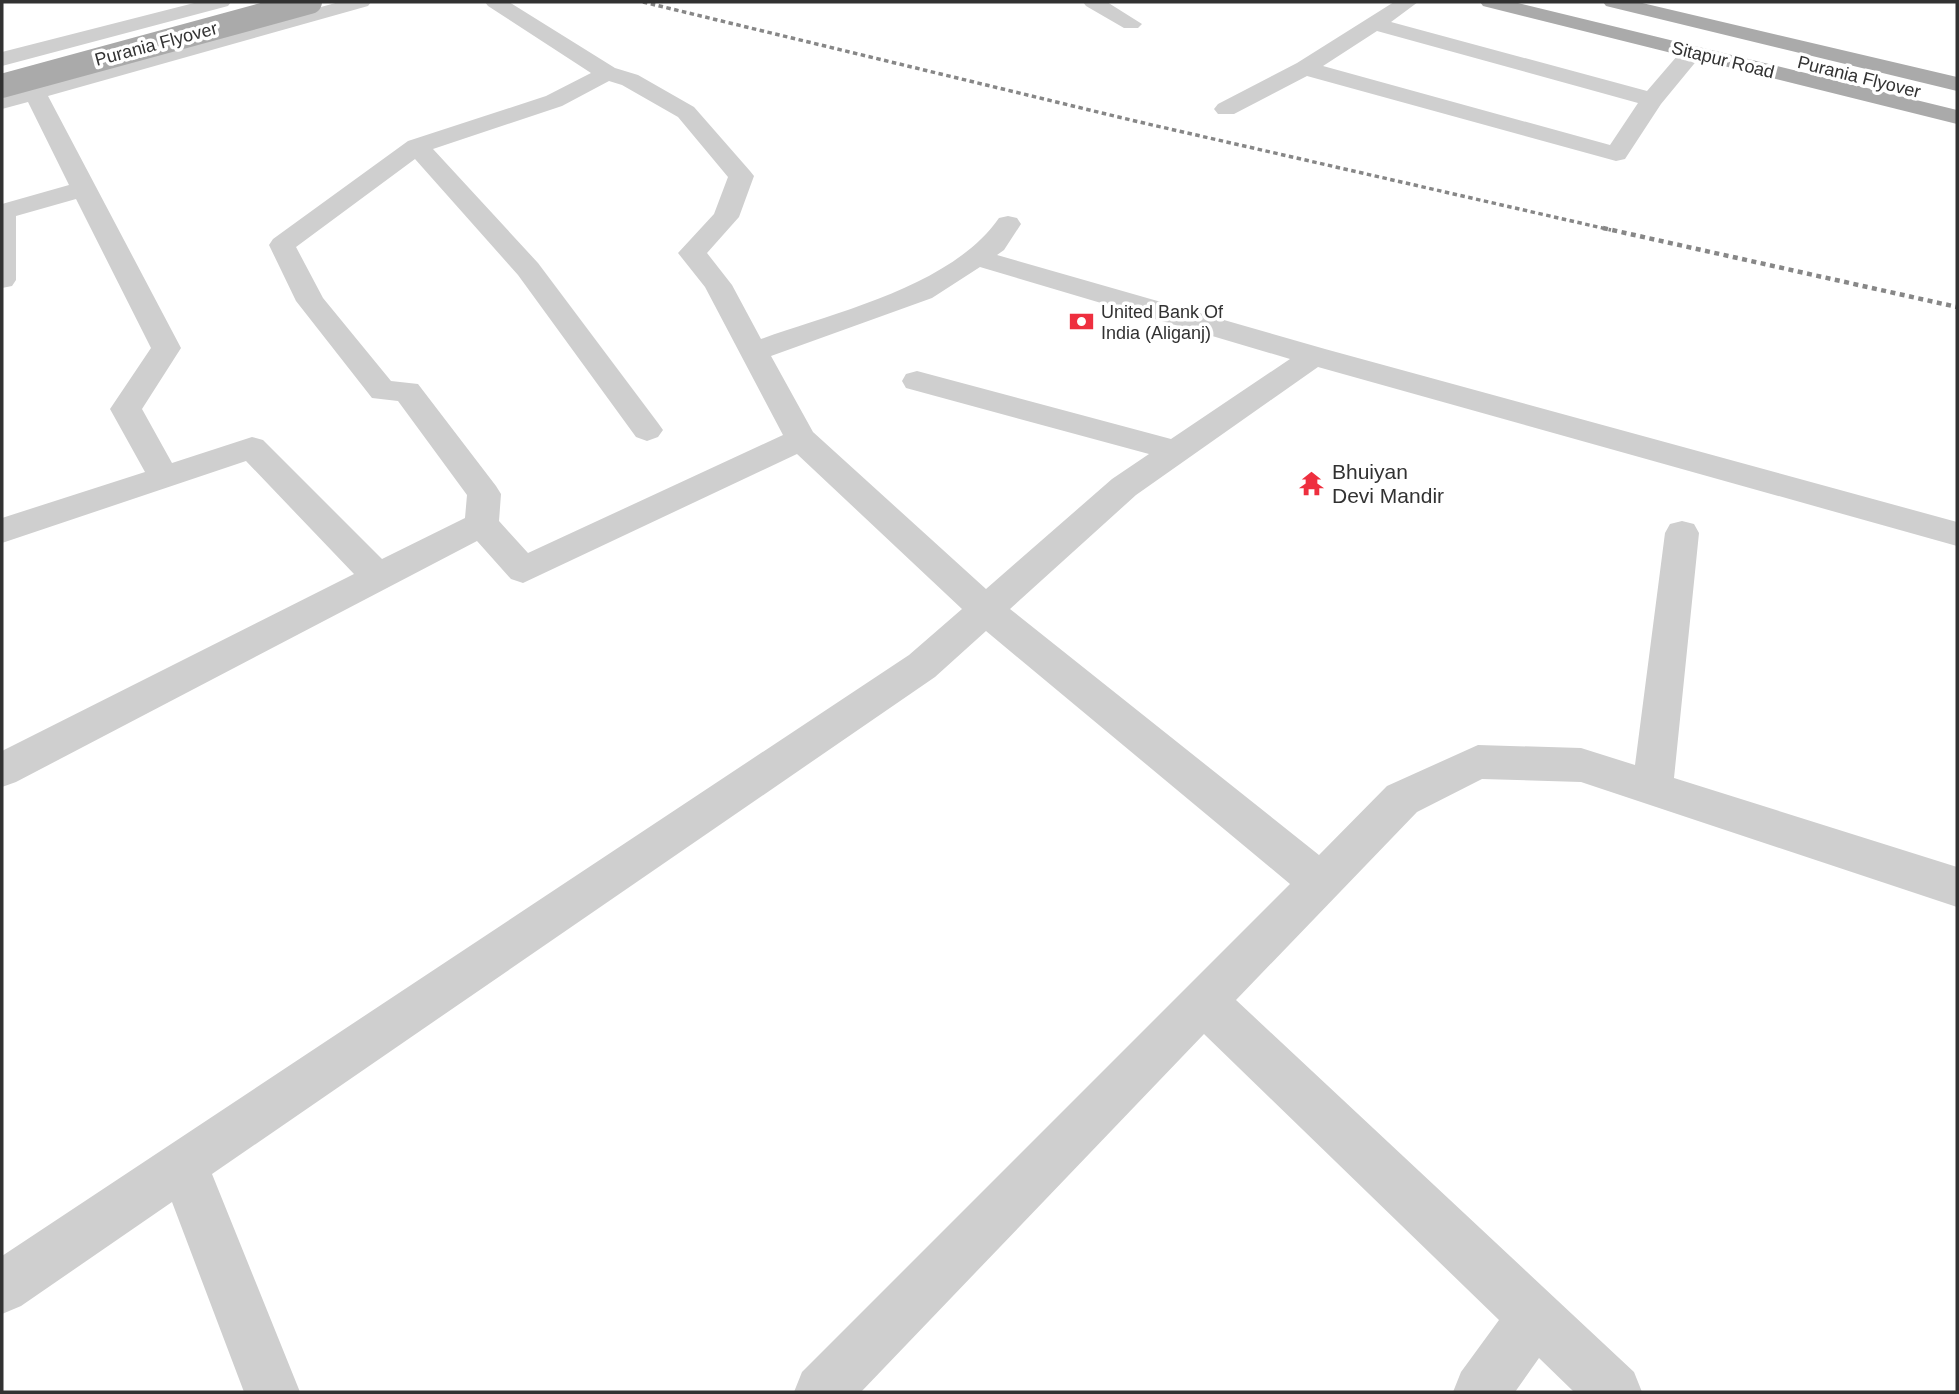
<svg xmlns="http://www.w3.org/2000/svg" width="1959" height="1394" font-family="Helvetica,sans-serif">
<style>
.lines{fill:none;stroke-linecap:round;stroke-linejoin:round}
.minor{fill:#cfcfcf;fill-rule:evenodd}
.major{fill:#aaa;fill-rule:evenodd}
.rail-far1{stroke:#878787;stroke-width:3.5;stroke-dasharray:4.5 3.5;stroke-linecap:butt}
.rail{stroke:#878787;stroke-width:4.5;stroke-dasharray:5 4.5;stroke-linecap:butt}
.major-bridge{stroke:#aaa;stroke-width:24}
.labels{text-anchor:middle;stroke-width:7;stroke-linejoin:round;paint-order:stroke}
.far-street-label{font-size:18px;fill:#323232;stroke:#fff}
.far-poi-label{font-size:18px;fill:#323232;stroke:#fff;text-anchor:start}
.poi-label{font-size:21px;fill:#323232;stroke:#fff;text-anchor:start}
</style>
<rect width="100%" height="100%" fill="#fff"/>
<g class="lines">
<path class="minor" d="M198,2H231L228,6L2,66V52Z
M339,2H371L368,6L48,96L181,348L142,409L172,463L252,437L263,440L382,559L465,518L467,495L398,401L372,398L296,301L269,245L273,239L408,141L546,96L591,73L488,6L485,2H509L615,68L638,75L694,107L750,171L754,176L739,217L707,253L732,285L761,339C836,312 952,286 999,218L1008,216L1017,218L1021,224L1004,250L997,255L1325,349L1957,522V546L1318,367L1136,495L1010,609L1319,855L1387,786L1478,745L1581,748L1635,765L1665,533L1670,524L1682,521L1694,524L1699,533L1674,778L1957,867V907L1581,782L1482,779L1417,812L1236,1000L1634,1372L1642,1392H1574L1539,1358L1515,1392H1453L1461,1372L1499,1320L1204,1034L861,1392H794L802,1372L1290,884L986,631L935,677L212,1174L300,1392H244L172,1202L21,1306L2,1314V1256L909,655L962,609L797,454L523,583L511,579L477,541L16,782L2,787V751L354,574L246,461L2,543V518L145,472L110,409L151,348L76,199L16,216V280L12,286L2,288V204L69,185L28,102L2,109V95ZM609,81L622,85L678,117L728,177L714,214L678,253L705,287L783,435L528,553L499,521L501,494L496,486L418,384L391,381L323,298L296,247L415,159L518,275L636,437L647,441L658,437L663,430L658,423L538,263L433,149L562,106ZM980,267L1290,359L1171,439L917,371L906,374L902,381L906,388L1149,454L1112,479L986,589L813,432L771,356L932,298Z
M1083,2H1107L1142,24L1138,28H1124L1086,6Z
M1394,2H1418L1391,22L1647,91L1684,48H1700L1703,53L1661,104L1625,159L1616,161L1307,76L1234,114H1218L1214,109L1218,104L1297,63ZM1377,31L1638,103L1610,145L1323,66Z"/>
<path class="major" d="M1480,2H1514L1957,110V124L1483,6Z
M1603,2H1638L1957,77V91L1606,6Z"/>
<path class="rail-far1" d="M643,2L1135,121L1611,230"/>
<path class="rail" d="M1603,228L1957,307"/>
<path class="major-bridge" d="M2,86L310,2"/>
</g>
<defs>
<symbol id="bank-bare" viewBox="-9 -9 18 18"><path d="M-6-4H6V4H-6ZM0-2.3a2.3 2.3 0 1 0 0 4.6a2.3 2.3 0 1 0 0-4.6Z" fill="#ee2f3f" stroke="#fff" stroke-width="2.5" paint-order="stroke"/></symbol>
<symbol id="temple-bare" viewBox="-9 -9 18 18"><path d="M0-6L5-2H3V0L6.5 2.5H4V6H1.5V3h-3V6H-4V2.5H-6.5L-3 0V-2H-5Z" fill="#ee2f3f" stroke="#fff" stroke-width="2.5" paint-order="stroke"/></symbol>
</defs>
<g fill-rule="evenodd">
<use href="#bank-bare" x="1064" y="304" width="35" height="35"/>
<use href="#temple-bare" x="1294" y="466" width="35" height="35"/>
</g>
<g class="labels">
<g class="far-street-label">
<text transform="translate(156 44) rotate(-15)" y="6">Purania Flyover</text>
<text transform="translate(1723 60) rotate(14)" y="6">Sitapur Road</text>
<text transform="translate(1859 77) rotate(14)" y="6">Purania Flyover</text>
</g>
<g class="far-poi-label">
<text x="1101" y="318">United Bank Of<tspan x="1101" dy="21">India (Aliganj)</tspan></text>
</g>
<g class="poi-label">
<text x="1332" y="479">Bhuiyan<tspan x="1332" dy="24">Devi Mandir</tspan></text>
</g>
</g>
<rect width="1959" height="1394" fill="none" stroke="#323232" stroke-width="7"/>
</svg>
